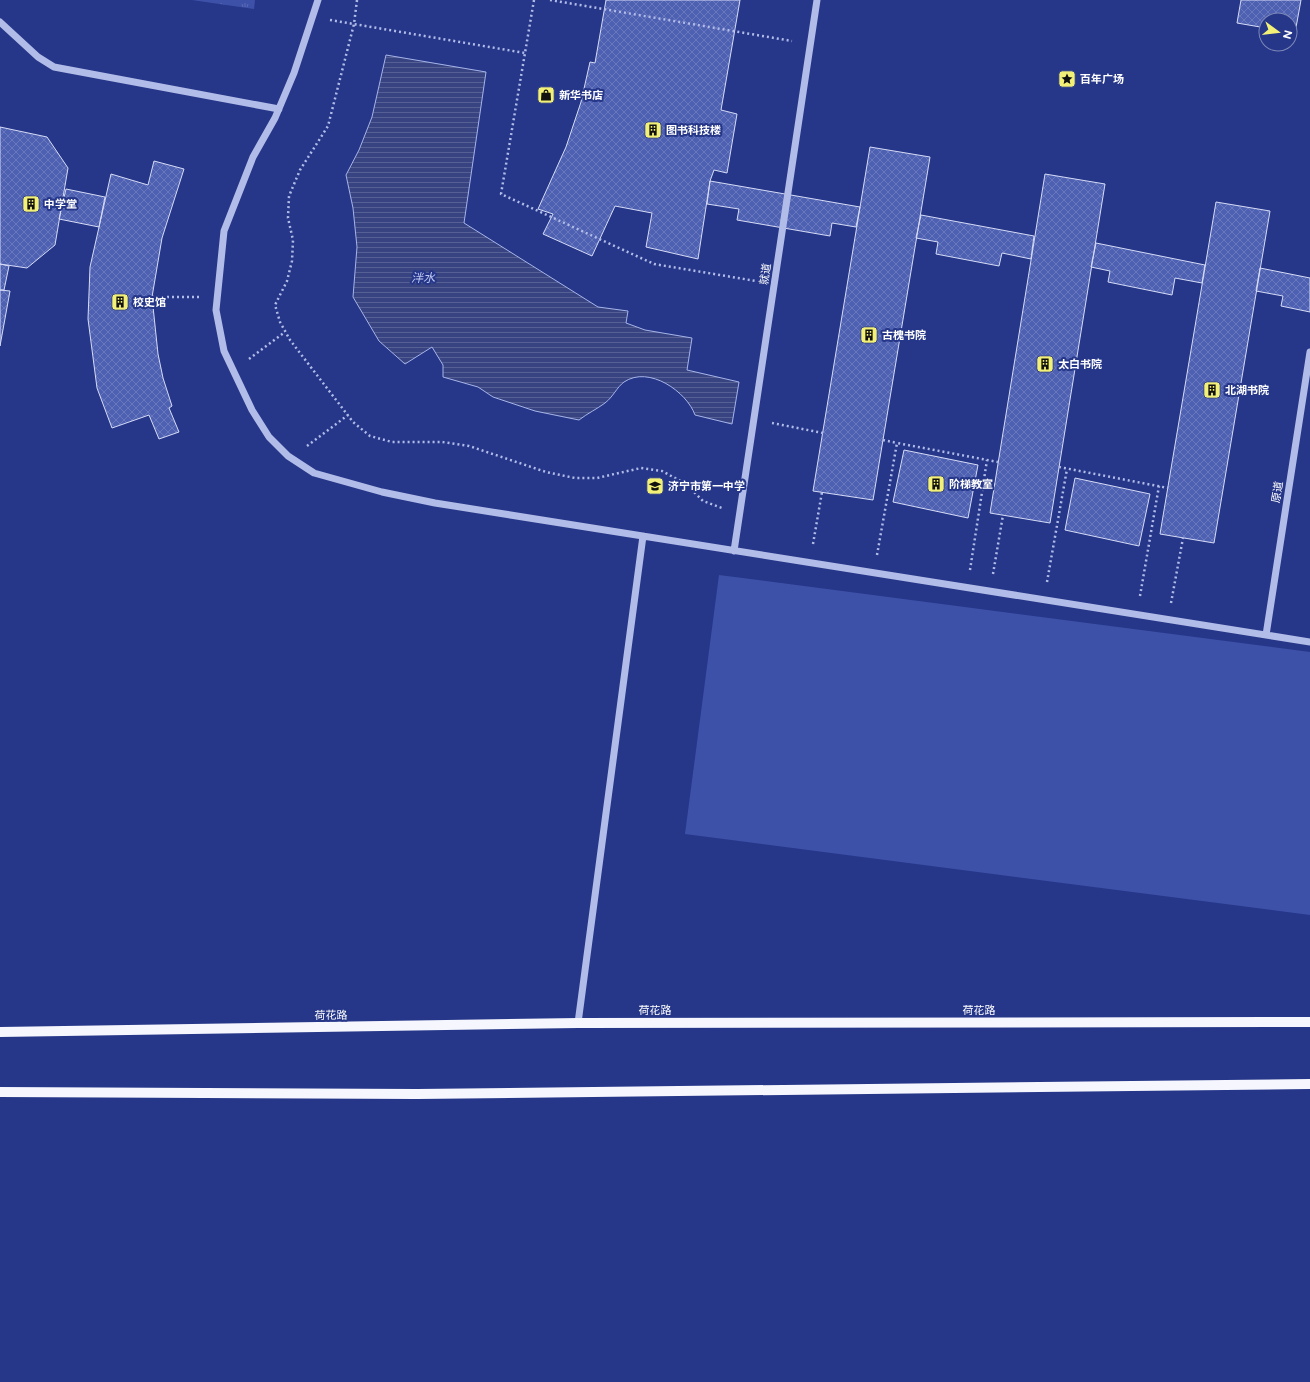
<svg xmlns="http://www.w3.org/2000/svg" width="1310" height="1382" font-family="Figtree,'Noto Sans SC',sans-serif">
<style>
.grass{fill:url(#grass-tufts)}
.pitch{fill:#3d51a8}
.water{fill:url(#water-rules);stroke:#a7b4ea}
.building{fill:url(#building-cross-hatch);stroke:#d6dcf7}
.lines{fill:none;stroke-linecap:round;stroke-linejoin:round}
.path{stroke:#b2bce9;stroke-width:2.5;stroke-dasharray:2 3;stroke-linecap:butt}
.minor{stroke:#b2bce9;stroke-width:7}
.major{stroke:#f5f6fe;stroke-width:10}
.labels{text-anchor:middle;stroke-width:4;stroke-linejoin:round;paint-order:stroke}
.poi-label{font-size:11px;font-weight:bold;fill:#fff;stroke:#263789;text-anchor:start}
.street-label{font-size:11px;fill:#fff;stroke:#263789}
.water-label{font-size:12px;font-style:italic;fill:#bec8f1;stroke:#263789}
</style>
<defs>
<pattern id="grass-tufts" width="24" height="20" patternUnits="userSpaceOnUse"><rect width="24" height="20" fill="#3d51a8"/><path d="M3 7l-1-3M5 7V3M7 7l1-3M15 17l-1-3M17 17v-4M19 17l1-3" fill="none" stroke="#5a6bb5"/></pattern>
<pattern id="water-rules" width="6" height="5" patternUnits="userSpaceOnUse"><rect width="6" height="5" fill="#384481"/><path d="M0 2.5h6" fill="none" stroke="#566094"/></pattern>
<pattern id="building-cross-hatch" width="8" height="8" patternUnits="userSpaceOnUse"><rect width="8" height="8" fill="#4e60b1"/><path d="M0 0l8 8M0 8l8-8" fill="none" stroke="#6978bd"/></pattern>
</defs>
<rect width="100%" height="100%" fill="#263789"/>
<path class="grass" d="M192,0H255L254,9Z"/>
<path class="pitch" d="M719,575L1310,652V915L685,834Z"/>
<path class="water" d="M386,55L486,72L464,223L598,307L628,311L626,323L645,330L692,338L687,370L739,382L732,424L695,415C687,392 649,365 624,382C617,387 613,397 605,403C597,409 588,413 579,420L535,411L493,397L478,387L443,377V365L432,347L405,364L379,341L353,297L357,247L353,208L346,175L359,150L372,117Z"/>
<path class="building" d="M606,0H740L721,110L737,114L727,173L714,170L710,181L698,259L646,247L652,213L615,206L592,256L543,234L553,214L538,209L566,147L581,102L590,62L595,63Z
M1241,0H1301L1295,33L1290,32V20H1266V28L1237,23Z
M0,127L47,137L68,168L55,245L27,268L0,264Z
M870,147L930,157L873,500L813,491Z
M154,161L184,169L162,238L152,297L158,354L163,378L172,406L169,408L179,432L159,439L149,415L112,428L97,388L88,319L90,267L111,174L148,185Z
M1045,174L1105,184L1050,523L990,513Z
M710,181L860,207L856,227L832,223L830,236L737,220L739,209L707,204Z
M66,189L105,197L99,227L59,219Z
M1216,202L1270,211L1214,543L1160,534Z
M921,215L1034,236L1031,259L1002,253L999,266L936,254L938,242L916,238Z
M1096,243L1205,265L1202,283L1175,278L1172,295L1108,282L1110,271L1091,267Z
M0,264L9,266L4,290H0Z
M1260,268L1310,278V312L1281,306L1283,296L1256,291Z
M0,290L10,291L0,346Z
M904,450L978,465L968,518L893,502Z
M1075,478L1150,494L1139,546L1065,530Z"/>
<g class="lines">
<path class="path" d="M357,0L354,24L328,126L300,170L289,196L288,218L293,240L292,261L287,281L275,305L280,322L290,340L353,422L370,436L392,442H442L469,446L546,472L575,478H597L641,468L662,471L686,484L703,501L722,508
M534,0L501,194L654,264L756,281
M550,0L792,41
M330,20L525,53
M152,297H200
M249,359L285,332
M772,423L823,433
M883,440L897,443
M307,446L348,415
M1059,467L1168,488
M813,544L822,492
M877,555L897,443L998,462
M970,570L987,460
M993,574L1003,515
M1047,582L1067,469
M1140,596L1159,486
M1171,603L1183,538"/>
<path class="minor" d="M318,0L294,73L275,118L253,157L224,231L216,310L224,351L252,410L269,437L288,456L314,473L382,492L435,503L1310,642
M0,22L38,57L54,67L279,109
M734,551L817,0
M1266,635L1310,352
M578,1023L643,536"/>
<path class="major" d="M0,1032L578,1023L1310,1022
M0,1092L417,1094L1310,1084"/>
</g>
<defs>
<symbol id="sight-square" viewBox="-11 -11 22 22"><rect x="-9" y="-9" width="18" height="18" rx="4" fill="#f3f077" stroke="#263789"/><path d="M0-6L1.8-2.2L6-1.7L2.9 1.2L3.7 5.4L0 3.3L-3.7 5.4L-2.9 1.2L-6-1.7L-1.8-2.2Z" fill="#111"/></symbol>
<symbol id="shop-square" viewBox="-11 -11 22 22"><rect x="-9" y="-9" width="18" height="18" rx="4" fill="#f3f077" stroke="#263789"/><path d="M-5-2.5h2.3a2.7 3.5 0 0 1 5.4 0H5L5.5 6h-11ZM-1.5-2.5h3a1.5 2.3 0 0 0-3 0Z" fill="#111"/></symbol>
<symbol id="building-square" viewBox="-11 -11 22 22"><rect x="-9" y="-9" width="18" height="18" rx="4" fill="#f3f077" stroke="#263789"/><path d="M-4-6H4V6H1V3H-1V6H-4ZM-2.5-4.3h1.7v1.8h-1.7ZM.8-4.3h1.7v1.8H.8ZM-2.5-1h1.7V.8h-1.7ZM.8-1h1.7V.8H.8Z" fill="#111"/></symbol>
<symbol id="school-square" viewBox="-11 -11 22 22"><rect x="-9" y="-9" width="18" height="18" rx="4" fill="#f3f077" stroke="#263789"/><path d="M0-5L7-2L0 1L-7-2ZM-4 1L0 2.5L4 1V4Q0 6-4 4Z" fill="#111"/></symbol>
</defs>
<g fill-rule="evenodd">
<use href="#sight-square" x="1057" y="69" width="20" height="20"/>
<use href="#shop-square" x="536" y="85" width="20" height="20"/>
<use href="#building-square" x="643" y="120" width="20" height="20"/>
<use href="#building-square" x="21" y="194" width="20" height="20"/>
<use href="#building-square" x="110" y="292" width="20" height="20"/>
<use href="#building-square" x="859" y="325" width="20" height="20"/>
<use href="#building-square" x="1035" y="354" width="20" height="20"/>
<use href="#building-square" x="1202" y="380" width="20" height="20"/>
<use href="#building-square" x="926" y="474" width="20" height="20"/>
<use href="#school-square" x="645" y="476" width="20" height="20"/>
</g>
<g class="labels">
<g class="poi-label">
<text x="1080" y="83">百年广场</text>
<text x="559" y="99">新华书店</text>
<text x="666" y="134">图书科技楼</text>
<text x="44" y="208">中学堂</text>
<text x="133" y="306">校史馆</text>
<text x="882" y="339">古槐书院</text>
<text x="1058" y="368">太白书院</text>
<text x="1225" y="394">北湖书院</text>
<text x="949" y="488">阶梯教室</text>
<text x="668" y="490">济宁市第一中学</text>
</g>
<g class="street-label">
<text transform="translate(765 274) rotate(-81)" y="4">就道</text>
<text transform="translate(1277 492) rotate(-81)" y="4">原道</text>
<text x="655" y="1014">荷花路</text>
<text x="979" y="1014">荷花路</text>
<text transform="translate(331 1015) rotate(-1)" y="4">荷花路</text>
</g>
<g class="water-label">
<text x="423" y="282">泮水</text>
</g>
</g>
<g transform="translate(1278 32) rotate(105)"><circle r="19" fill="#263789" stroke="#7d87b8"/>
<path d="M0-3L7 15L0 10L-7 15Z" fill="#f3f077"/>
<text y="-6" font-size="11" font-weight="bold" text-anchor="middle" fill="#ffffff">N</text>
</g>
</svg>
